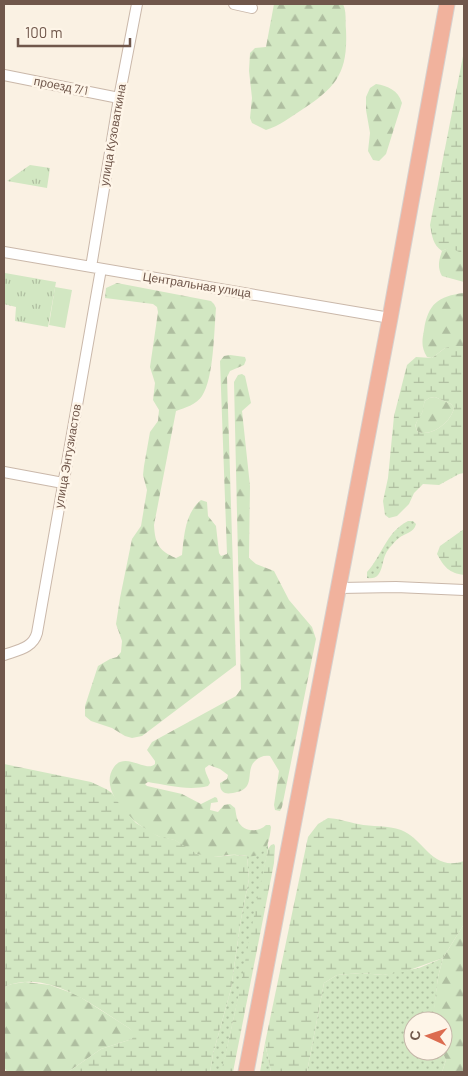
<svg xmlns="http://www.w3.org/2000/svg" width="468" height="1076" font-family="Barlow,sans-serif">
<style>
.grass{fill:url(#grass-dots)}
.forest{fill:url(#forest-firs)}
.wetland{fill:url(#wetland-marsh);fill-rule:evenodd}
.park{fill:url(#park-tufts)}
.garden{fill:#d2e7c2}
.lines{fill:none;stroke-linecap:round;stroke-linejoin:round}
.minor-casing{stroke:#cab8aa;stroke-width:12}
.highway-casing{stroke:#d7d0cd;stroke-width:17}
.minor{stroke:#fff;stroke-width:10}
.highway{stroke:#f1b29d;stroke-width:15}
.labels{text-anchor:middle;stroke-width:5;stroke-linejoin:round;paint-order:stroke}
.street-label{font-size:12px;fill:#70574b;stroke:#fef5e8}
</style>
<defs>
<pattern id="grass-dots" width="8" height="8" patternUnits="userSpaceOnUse" patternTransform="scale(1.25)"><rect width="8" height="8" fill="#d2e7c2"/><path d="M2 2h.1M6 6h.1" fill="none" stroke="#afbea0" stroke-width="1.8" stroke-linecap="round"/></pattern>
<pattern id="forest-firs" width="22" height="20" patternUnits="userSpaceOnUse" patternTransform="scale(1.25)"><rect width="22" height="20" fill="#d2e7c2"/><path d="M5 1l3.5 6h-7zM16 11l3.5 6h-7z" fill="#afbea0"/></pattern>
<pattern id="wetland-marsh" width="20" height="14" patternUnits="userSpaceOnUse" patternTransform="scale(1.25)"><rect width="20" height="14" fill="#d2e7c2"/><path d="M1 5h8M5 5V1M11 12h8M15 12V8" fill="none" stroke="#afbea0"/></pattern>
<pattern id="park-tufts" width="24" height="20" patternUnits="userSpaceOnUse" patternTransform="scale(1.25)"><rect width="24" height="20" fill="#d2e7c2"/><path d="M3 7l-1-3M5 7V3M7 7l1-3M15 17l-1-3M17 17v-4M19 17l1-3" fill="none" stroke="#afbea0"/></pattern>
</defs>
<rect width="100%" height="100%" fill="#faf1e3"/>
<path class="grass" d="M408,521H413L416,524C414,533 405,533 399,538C395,541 391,546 388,550C380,560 385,581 367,578V572C382,556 386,532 408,521Z
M268,843V849L245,967L222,1071L210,1072L213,1054L231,989L241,919L249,879L247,856C255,856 264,850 268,843Z
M443,958L438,977L433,1021H413V1051H442L446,1060L442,1072H307L324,983L337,975L361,973L383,975L419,968Z
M265,1043L271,1072H260Z"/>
<path class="forest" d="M274,4H343C347,12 345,22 346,30C348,73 336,87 303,109C291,117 279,126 266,130L252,123L250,118L252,98L249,71L250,53L255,48L266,47Z
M376,84C388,86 398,90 402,103L386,154L379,161L373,160L368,151L370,133L366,110V97L370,88Z
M448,248H454L464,254V282L442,276C437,267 439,260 442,251Z
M117,283L211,301L214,304L216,308C214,330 214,378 202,396C197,404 185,408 176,411L154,525C155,544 159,551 176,558L182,555C184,536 185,513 201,500L207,502L208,516L216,526L219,553L221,556L227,554L220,361L224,356L230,355L245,357L246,360L244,365L230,371L227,377L236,665L142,736L132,738L125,736L112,728L91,721L85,716V706L98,666L110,659L117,657L121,652L122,641L116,624L120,598L132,539L141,526L147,490L143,475L144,466L150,432L158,421L159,410L153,400L155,383L150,367L158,312L157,307L153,304L105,298L106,288Z
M464,293V346L445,348L432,358L427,357C421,347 422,341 424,330C428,304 438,296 464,293Z
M242,374L245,376L251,403L242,411L250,486L249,558L256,564L274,571L289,600L312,627L316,639L282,807L280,811L275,810L274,805L279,771L270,756C264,755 259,757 255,761C245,770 256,788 237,792C234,793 228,794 225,793C221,791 220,788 220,783L227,779L228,775L220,769L209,765L205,768C205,773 209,778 210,783L208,786C188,791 167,785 148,782L145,784L147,786L182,794L201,804L215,797L217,798L218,802L211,803L210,810L218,812L224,805L230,804L235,808C236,812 236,817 238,821C243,832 258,833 266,825H270L271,827C270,835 269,846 262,852C255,859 246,855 237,855C227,854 217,858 207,857C195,855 186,847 176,841C171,838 164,839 158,836C138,828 96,792 114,767C125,751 146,773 155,764V761L147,750L152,742L236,696L241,689L234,382L238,375Z
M435,397L451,404L454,408C451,422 432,437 418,432C413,424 418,420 422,413C423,409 423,405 425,401L429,398Z
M464,924V1072H442L446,1060L442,1051L443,1021H433V1016L438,977L443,958Z
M25,982L50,985L77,995L129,1028L134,1033L132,1039L101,1049L68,1072H7L4,1067V987L12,984Z"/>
<path class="wetland" d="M464,51V254C455,251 452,245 442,251C433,245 432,236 430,225Z
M454,346H464V473L459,474L439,485L423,484L414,493L409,504L397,516L389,518L385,515L383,501L388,478L394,416L407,365L416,357L432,358L445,348ZM435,397L451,404L454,408C451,422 432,437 418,432C412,423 419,421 422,413C424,409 423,405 425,401L429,398Z
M464,529V575C449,573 444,567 437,554L440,546Z
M4,764L91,782L106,789L112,793L120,805L136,823L158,836L175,840L197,854L214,857L234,855L247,856L249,879L241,919L231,989L213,1054L210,1072H68L101,1049L132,1039L133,1033L129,1028C93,1006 48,968 4,987Z
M328,818C341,819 347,822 358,824C372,827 388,825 401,830C425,839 431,872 464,861V924L443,958L404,972L383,975L361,973L337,975L324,983L307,1072H271L265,1043L308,837L318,824Z
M274,844L275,846L274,863L233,1072H221C240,998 251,923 268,849L271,845Z"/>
<path class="park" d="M30,165L50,168L47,188L7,181Z
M5,273L56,282L48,327L15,321L16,307L4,304Z"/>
<path class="garden" d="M55,287L72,290L65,328L49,325Z"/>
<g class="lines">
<defs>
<path id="minor" d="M234,4L252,8
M4,75L119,98
M4,252L390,318
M91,267L119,98L137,4
M4,472L63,483
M340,588L396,587L464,590
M4,655C18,650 33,648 37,633L101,269"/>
<path id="highway" d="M246,1072L390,318L447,4"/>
</defs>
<use href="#minor" class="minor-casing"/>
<use href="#highway" class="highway-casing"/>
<use href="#minor" class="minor"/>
<use href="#highway" class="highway"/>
</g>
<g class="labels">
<g class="street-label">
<text transform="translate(61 86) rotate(11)" y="4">проезд 7/1</text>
<text transform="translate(113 135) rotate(-80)" y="4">улица Кузоваткина</text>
<text transform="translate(197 285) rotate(9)" y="4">Центральная улица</text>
<text transform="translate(68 456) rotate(-80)" y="4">улица Энтузиастов</text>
</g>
</g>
<rect width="468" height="1076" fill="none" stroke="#70574b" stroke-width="10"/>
<g transform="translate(428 1036) rotate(273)"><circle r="24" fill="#fef5e8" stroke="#c5b6a9"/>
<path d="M0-4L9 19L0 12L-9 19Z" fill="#dc6c50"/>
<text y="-8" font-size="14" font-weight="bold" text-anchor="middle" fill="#70574b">С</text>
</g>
<path d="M18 38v8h112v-8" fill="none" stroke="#70574b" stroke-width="2.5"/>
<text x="25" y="38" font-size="15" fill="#70574b" stroke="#fef5e8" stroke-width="4" paint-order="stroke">100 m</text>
</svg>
